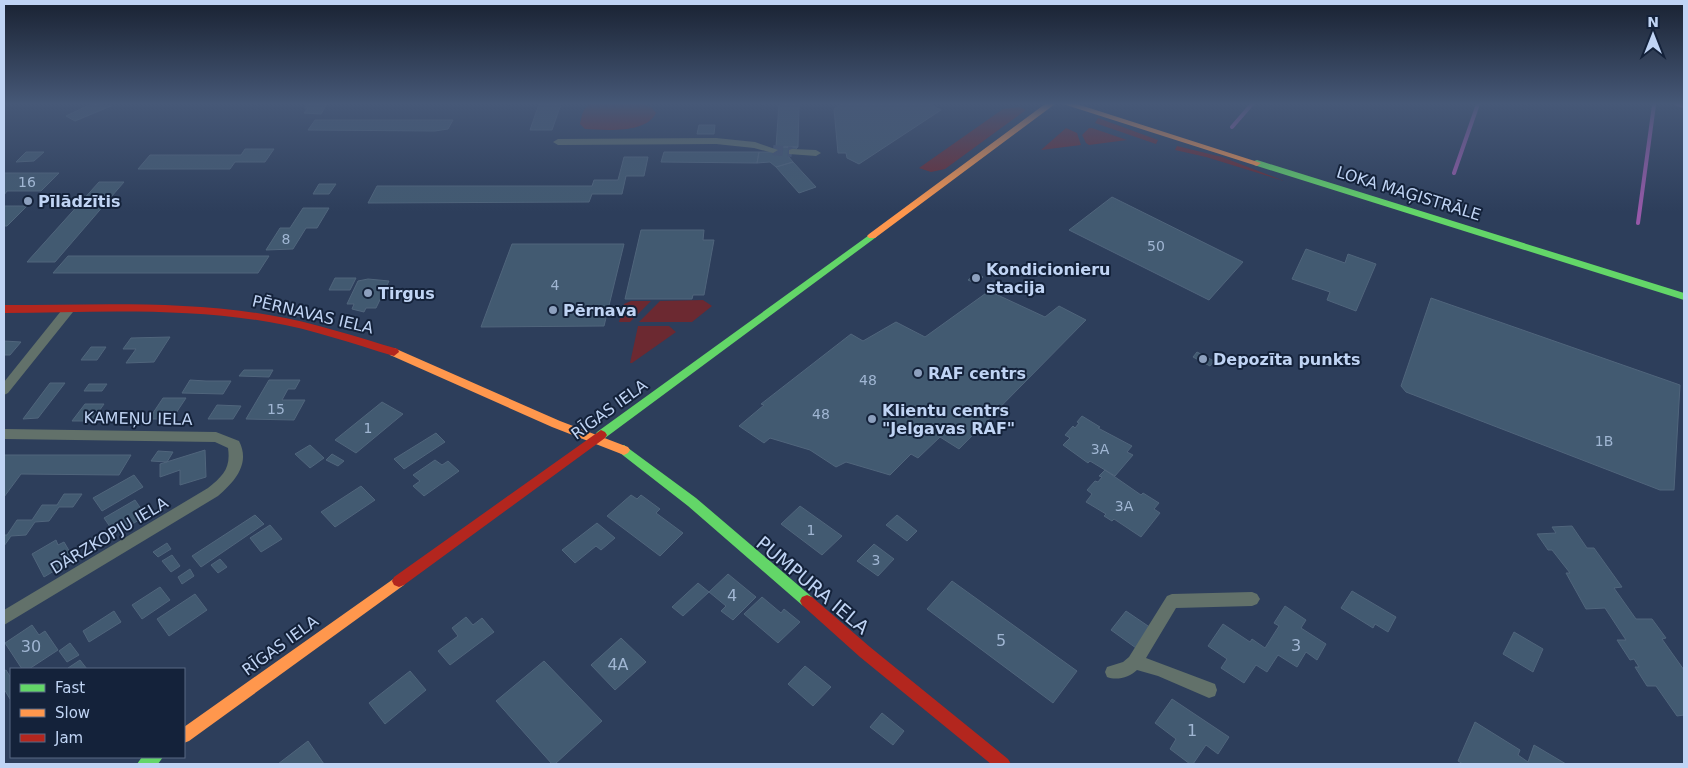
<svg xmlns="http://www.w3.org/2000/svg" width="1688" height="768" font-family="'DejaVu Sans',sans-serif">
<style>
.green{fill:#6c2931}
.lines{fill:none;stroke-linecap:round;stroke-linejoin:round}
.stream{stroke:#9759a9;stroke-width:4}
.building{fill:#425a71;stroke:#50657c}
.street-tunnel{stroke:#435472;stroke-width:10;stroke-dasharray:10 5;stroke-linecap:butt}
.street{fill:#62716a;fill-rule:evenodd}
.fast{fill:#63d668;fill-rule:evenodd}
.slow{fill:#ff974d;fill-rule:evenodd}
.jam{fill:#b3261e;fill-rule:evenodd}
.poi-dot{fill:#8da0be;stroke:#14223a;stroke-width:2}
.labels{text-anchor:middle;stroke-width:4;stroke-linejoin:round;paint-order:stroke}
.number-label{font-size:14px;fill:#a0b6d3}
.street-label{font-size:16px;fill:#c0d4f4;stroke:#14223a}
.poi-label{font-size:16px;font-weight:bold;fill:#c0d4f4;stroke:#14223a;text-anchor:start}
.near-number-label{font-size:16px;fill:#a0b6d3}
.near-street-label{font-size:19px;fill:#c0d4f4;stroke:#14223a}
</style>
<rect width="100%" height="100%" fill="#2d3e5b"/>
<path class="green" d="M591,104H644L651,107L656,113C646,134 605,130 585,129L580,124C582,116 582,108 591,104Z
M1019,107L1026,110L945,169L931,172L919,168L1003,109Z
M1098,118L1158,140L1156,144L1095,123Z
M1066,128L1077,133L1081,145L1041,150Z
M1089,128H1092L1127,140L1089,145L1086,143L1082,135Z
M1177,146L1222,157L1284,181L1206,157L1175,150Z
M703,300L712,306L692,322H639L660,301Z
M631,301H651L630,322H619L624,304Z
M638,326H669L676,332L632,363H630Z"/>
<g class="lines">
<path class="stream" d="M1677,104L1684,106
M1232,127L1252,104
M1454,173L1478,104
M1638,223L1654,105"/>
</g>
<path class="building" d="M91,104L111,106L75,121L66,116Z
M307,104H327L321,114L304,113L308,108H305Z
M539,104H561L552,130H530Z
M779,104H799L798,147H776Z
M842,104H929L941,110L859,164L847,158L846,153H838L834,109Z
M315,120H453L448,129L435,131L308,130Z
M699,125H715L714,134H697Z
M776,147H798L788,156L793,162L776,167L770,162L757,163L759,152H771Z
M245,149H274L265,162H235L230,169H138L150,155H241Z
M26,152H44L34,161L16,162Z
M664,152H759L757,163L661,162Z
M624,157H648L644,176H626L622,194H592L589,202L368,203L377,186H592L594,180H618Z
M793,162L804,174L816,187L799,193L776,167Z
M4,173H59L41,191H7L4,195Z
M99,182H124L55,262H27Z
M319,184H336L329,194H313Z
M1112,197L1243,262L1209,300L1069,230Z
M4,206H27L7,226H4Z
M303,208H329L317,228H306L293,249L266,250L280,228H290Z
M641,230H704L703,240H714L704,295H693L692,299H625Z
M512,244H624L604,326L481,327Z
M1306,249L1345,263L1348,254L1376,264L1356,311L1327,300L1330,292L1292,279Z
M68,256H269L258,273H53Z
M977,273L983,277L975,283L968,280Z
M335,278H356L350,290H329Z
M368,279L389,281L376,308H366L364,312L352,309L354,304H347L358,281Z
M989,291L1045,317L1059,306L1086,320L959,449L940,437L918,458L911,454L890,475L846,462L836,467L810,450L770,438L764,443L739,426L764,405L761,404L851,334L863,341L896,322L925,337Z
M1431,298L1680,385L1674,490H1660L1406,392L1401,386Z
M170,337L154,362L126,363L136,349H123L131,338Z
M4,341L21,342L10,355H4Z
M91,347H106L97,360H81Z
M1197,352L1214,361L1210,366L1193,357Z
M244,370H273L269,377L239,376Z
M190,380L206,381H231L223,394L182,393Z
M269,380H300L295,389H288L282,400H305L294,420L246,419Z
M50,383H65L38,418L23,419Z
M89,384H107L102,391H84Z
M163,398H186L172,419H149Z
M382,402L403,414L356,453L335,440Z
M85,404H104L92,421H72Z
M217,405L241,406L233,419H208Z
M1082,416L1100,427L1098,428L1132,446L1127,452L1133,455L1115,476L1090,461L1088,463L1063,445L1070,438L1065,435L1073,426L1075,428L1079,423L1077,422Z
M436,433L445,442L404,469L394,459Z
M310,445L324,458L310,468L295,454Z
M205,450L206,477L180,485V470L160,477V464Z
M158,451L173,452L167,462L151,461Z
M332,454L344,461L338,466L326,460Z
M4,455H131L119,475L21,474L4,497Z
M435,460L442,465L448,461L459,471L424,496L413,486L420,481L413,475Z
M1105,470L1141,495L1143,493L1159,503L1154,509L1160,513L1141,537L1114,519L1112,521L1104,516L1106,514L1086,502L1092,494L1087,490L1095,481L1098,482L1102,477L1099,476Z
M134,475L143,487L102,511L93,498Z
M361,486L375,500L335,527L321,512Z
M64,494H82L73,507H59L49,521L35,522L26,535L11,536L4,546V535H7L17,520H32L42,505H57Z
M631,495L637,499L641,495L660,509L656,513L683,533L660,556L607,516Z
M135,500L146,516L115,534L104,518Z
M800,506L842,536L822,555L781,524Z
M255,515L264,524L201,567L192,556Z
M897,515L917,531L907,541L886,525Z
M597,523L615,538L601,550L596,546L575,563L562,550Z
M270,525L282,539L261,552L250,538Z
M1572,526L1587,548H1594L1622,587L1614,588L1636,619H1652L1666,638L1662,639L1684,670V715L1677,716L1656,686H1647L1635,667H1639L1634,659L1630,660L1617,640H1626L1605,608L1586,609L1566,573H1570L1552,550H1548L1537,534L1556,533L1552,527Z
M56,540L58,545L64,542L74,559L44,577L32,554Z
M167,543L171,549L158,557L153,552Z
M874,544L894,559L878,576L857,561Z
M172,555L180,566L171,572L162,561Z
M220,559L227,567L218,573L211,565Z
M190,569L194,576L182,584L178,577Z
M728,574L756,597L733,620L721,611L726,606L709,592Z
M952,581L1077,671L1053,703L927,609Z
M698,583L709,592L683,616L672,607Z
M160,587L170,600L142,619L132,605Z
M1352,591L1396,617L1388,632L1375,624L1373,628L1341,608Z
M195,594L207,610L169,636L157,619Z
M762,597L781,613L784,609L800,622L778,643L744,614Z
M1285,606L1306,620L1301,628L1326,644L1317,660L1306,652L1297,667L1278,655L1267,672L1256,665L1244,683L1221,668L1227,659L1208,646L1223,624L1250,642L1252,639L1265,648L1279,626L1274,623Z
M114,611L121,622L89,642L83,631Z
M1126,611L1151,628L1136,648L1111,630Z
M466,617L473,625L482,618L494,632L450,665L438,651L458,636L452,628Z
M32,625L39,635L45,631L58,650L29,669H22L5,643Z
M1514,632L1543,649L1533,672L1503,654Z
M621,638L646,662L615,690L591,665Z
M70,643L79,655L67,662L59,651Z
M80,660L87,669H69L68,668Z
M544,661L602,721L555,764H552L496,701Z
M805,666L831,687L813,706L788,684Z
M6,670L11,678L10,699L4,689V671Z
M410,671L426,690L385,724L369,703Z
M1172,699L1229,737L1218,754L1206,745L1193,764H1190L1170,749L1176,739L1155,723Z
M882,713L904,731L893,745L870,727Z
M1475,722L1520,750L1518,755L1528,762L1534,745L1566,764H1463L1458,761Z
M308,741L324,764H278Z"/>
<g class="lines">
<path class="street-tunnel" d="M773,150L792,152"/>
<path class="street" d="M716,138L755,142L778,150L773,153L754,148L716,144L558,145L553,142L558,139Z
M792,149L816,150L821,153L816,156L789,154V150Z
M69,305L75,309L73,312L8,393L4,395V382L65,306Z
M4,429L216,432L239,441C251,464 234,482 218,496L4,625V610L208,488C223,476 231,468 228,448L215,442L4,439Z
M1252,592L1257,594L1260,599L1257,604L1252,606L1176,608L1146,658L1215,684L1217,690L1215,696L1209,698L1158,676L1137,670C1130,677 1117,681 1107,677L1105,672L1107,667L1123,662L1129,657L1167,596L1172,594Z"/>
<path class="fast" d="M1257,160L1684,293V300L1254,165V161Z
M872,233L875,234L877,236L875,238L605,438H597L595,435L597,432Z
M624,445L696,498L812,597L814,601L812,605L807,607L802,605L688,506L620,453L618,450L620,447Z
M142,757H163L158,764H137Z"/>
<path class="slow" d="M1045,104H1055L875,238H869L867,236L869,234Z
M1063,104H1077L1261,163L1257,166L1254,165Z
M394,348L560,421L628,447L630,450L628,453L624,455L552,427L390,355L389,352Z
M399,575L404,577L406,581L404,585L189,741L184,743V727Z"/>
<path class="jam" d="M4,305C92,305 182,300 269,315C313,322 356,337 398,349L399,352L394,356C353,344 312,329 269,322C182,307 92,312 4,313Z
M601,430L605,432L607,435L605,438L404,585L399,587L394,585L392,581L394,577Z
M807,595L812,597L870,647L1008,759L1011,764H991L860,657L802,605L800,601L802,597Z"/>
</g>
<linearGradient id="sky" x2="0" y2="1"><stop stop-color="#192232"/><stop offset="0.49" stop-color="#465877"/><stop offset="1" stop-color="#465877" stop-opacity="0"/></linearGradient>
<rect width="1688" height="212" fill="url(#sky)"/>
<g class="poi-dot">
<circle cx="28" cy="201" r="5"/>
<circle cx="976" cy="278" r="5"/>
<circle cx="368" cy="293" r="5"/>
<circle cx="553" cy="310" r="5"/>
<circle cx="1203" cy="359" r="5"/>
<circle cx="918" cy="373" r="5"/>
<circle cx="872" cy="419" r="5"/>
</g>
<g class="labels">
<g class="number-label">
<text x="27" y="187">16</text>
<text x="286" y="244">8</text>
<text x="1156" y="251">50</text>
<text x="555" y="290">4</text>
<text x="868" y="385">48</text>
<text x="276" y="414">15</text>
<text x="821" y="419">48</text>
<text x="368" y="433">1</text>
<text x="1604" y="446">1B</text>
<text x="1100" y="454">3A</text>
<text x="1124" y="511">3A</text>
<text x="811" y="535">1</text>
<text x="876" y="565">3</text>
</g>
<g class="street-label">
<text transform="translate(1409 193) rotate(17)" y="6">LOKA MAĢISTRĀLE</text>
<text transform="translate(313 314) rotate(13)" y="6">PĒRNAVAS IELA</text>
<text transform="translate(609 409) rotate(-36)" y="6">RĪGAS IELA</text>
<text transform="translate(138 418) rotate(1)" y="6">KAMEŅU IELA</text>
<text transform="translate(109 535) rotate(-31)" y="6">DĀRZKOPJU IELA</text>
<text transform="translate(280 645) rotate(-36)" y="6">RĪGAS IELA</text>
</g>
<g class="poi-label">
<text x="38" y="207">Pīlādzītis</text>
<text x="986" y="275">Kondicionieru<tspan x="986" dy="18">stacija</tspan></text>
<text x="378" y="299">Tirgus</text>
<text x="563" y="316">Pērnava</text>
<text x="1213" y="365">Depozīta punkts</text>
<text x="928" y="379">RAF centrs</text>
<text x="882" y="416">Klientu centrs<tspan x="882" dy="18">"Jelgavas RAF"</tspan></text>
</g>
<g class="near-number-label">
<text x="732" y="601">4</text>
<text x="1001" y="646">5</text>
<text x="1296" y="651">3</text>
<text x="31" y="652">30</text>
<text x="618" y="670">4A</text>
<text x="1192" y="736">1</text>
</g>
<g class="near-street-label">
<text transform="translate(813 585) rotate(40)" y="7">PUMPURA IELA</text>
</g>
</g>
<rect width="1688" height="768" fill="none" stroke="#c0d4f4" stroke-width="10"/>
<rect x="10" y="668" width="175" height="90" fill="#14223a" stroke="#596984"/>
<rect x="20" y="684" width="25" height="8" fill="#63d668" stroke="#596984"/>
<text x="55" y="693" font-size="15" fill="#c0d4f4">Fast</text>
<rect x="20" y="709" width="25" height="8" fill="#ff974d" stroke="#596984"/>
<text x="55" y="718" font-size="15" fill="#c0d4f4">Slow</text>
<rect x="20" y="734" width="25" height="8" fill="#b3261e" stroke="#596984"/>
<text x="55" y="743" font-size="15" fill="#c0d4f4">Jam</text>
<g transform="translate(1653 35)" stroke="#14223a" stroke-width="4" paint-order="stroke">
<path d="M0-4L9 19L0 12L-9 19Z" fill="#c0d4f4"/>
<text y="-8" font-size="14" font-weight="bold" text-anchor="middle" fill="#c0d4f4">N</text>
</g>
</svg>
